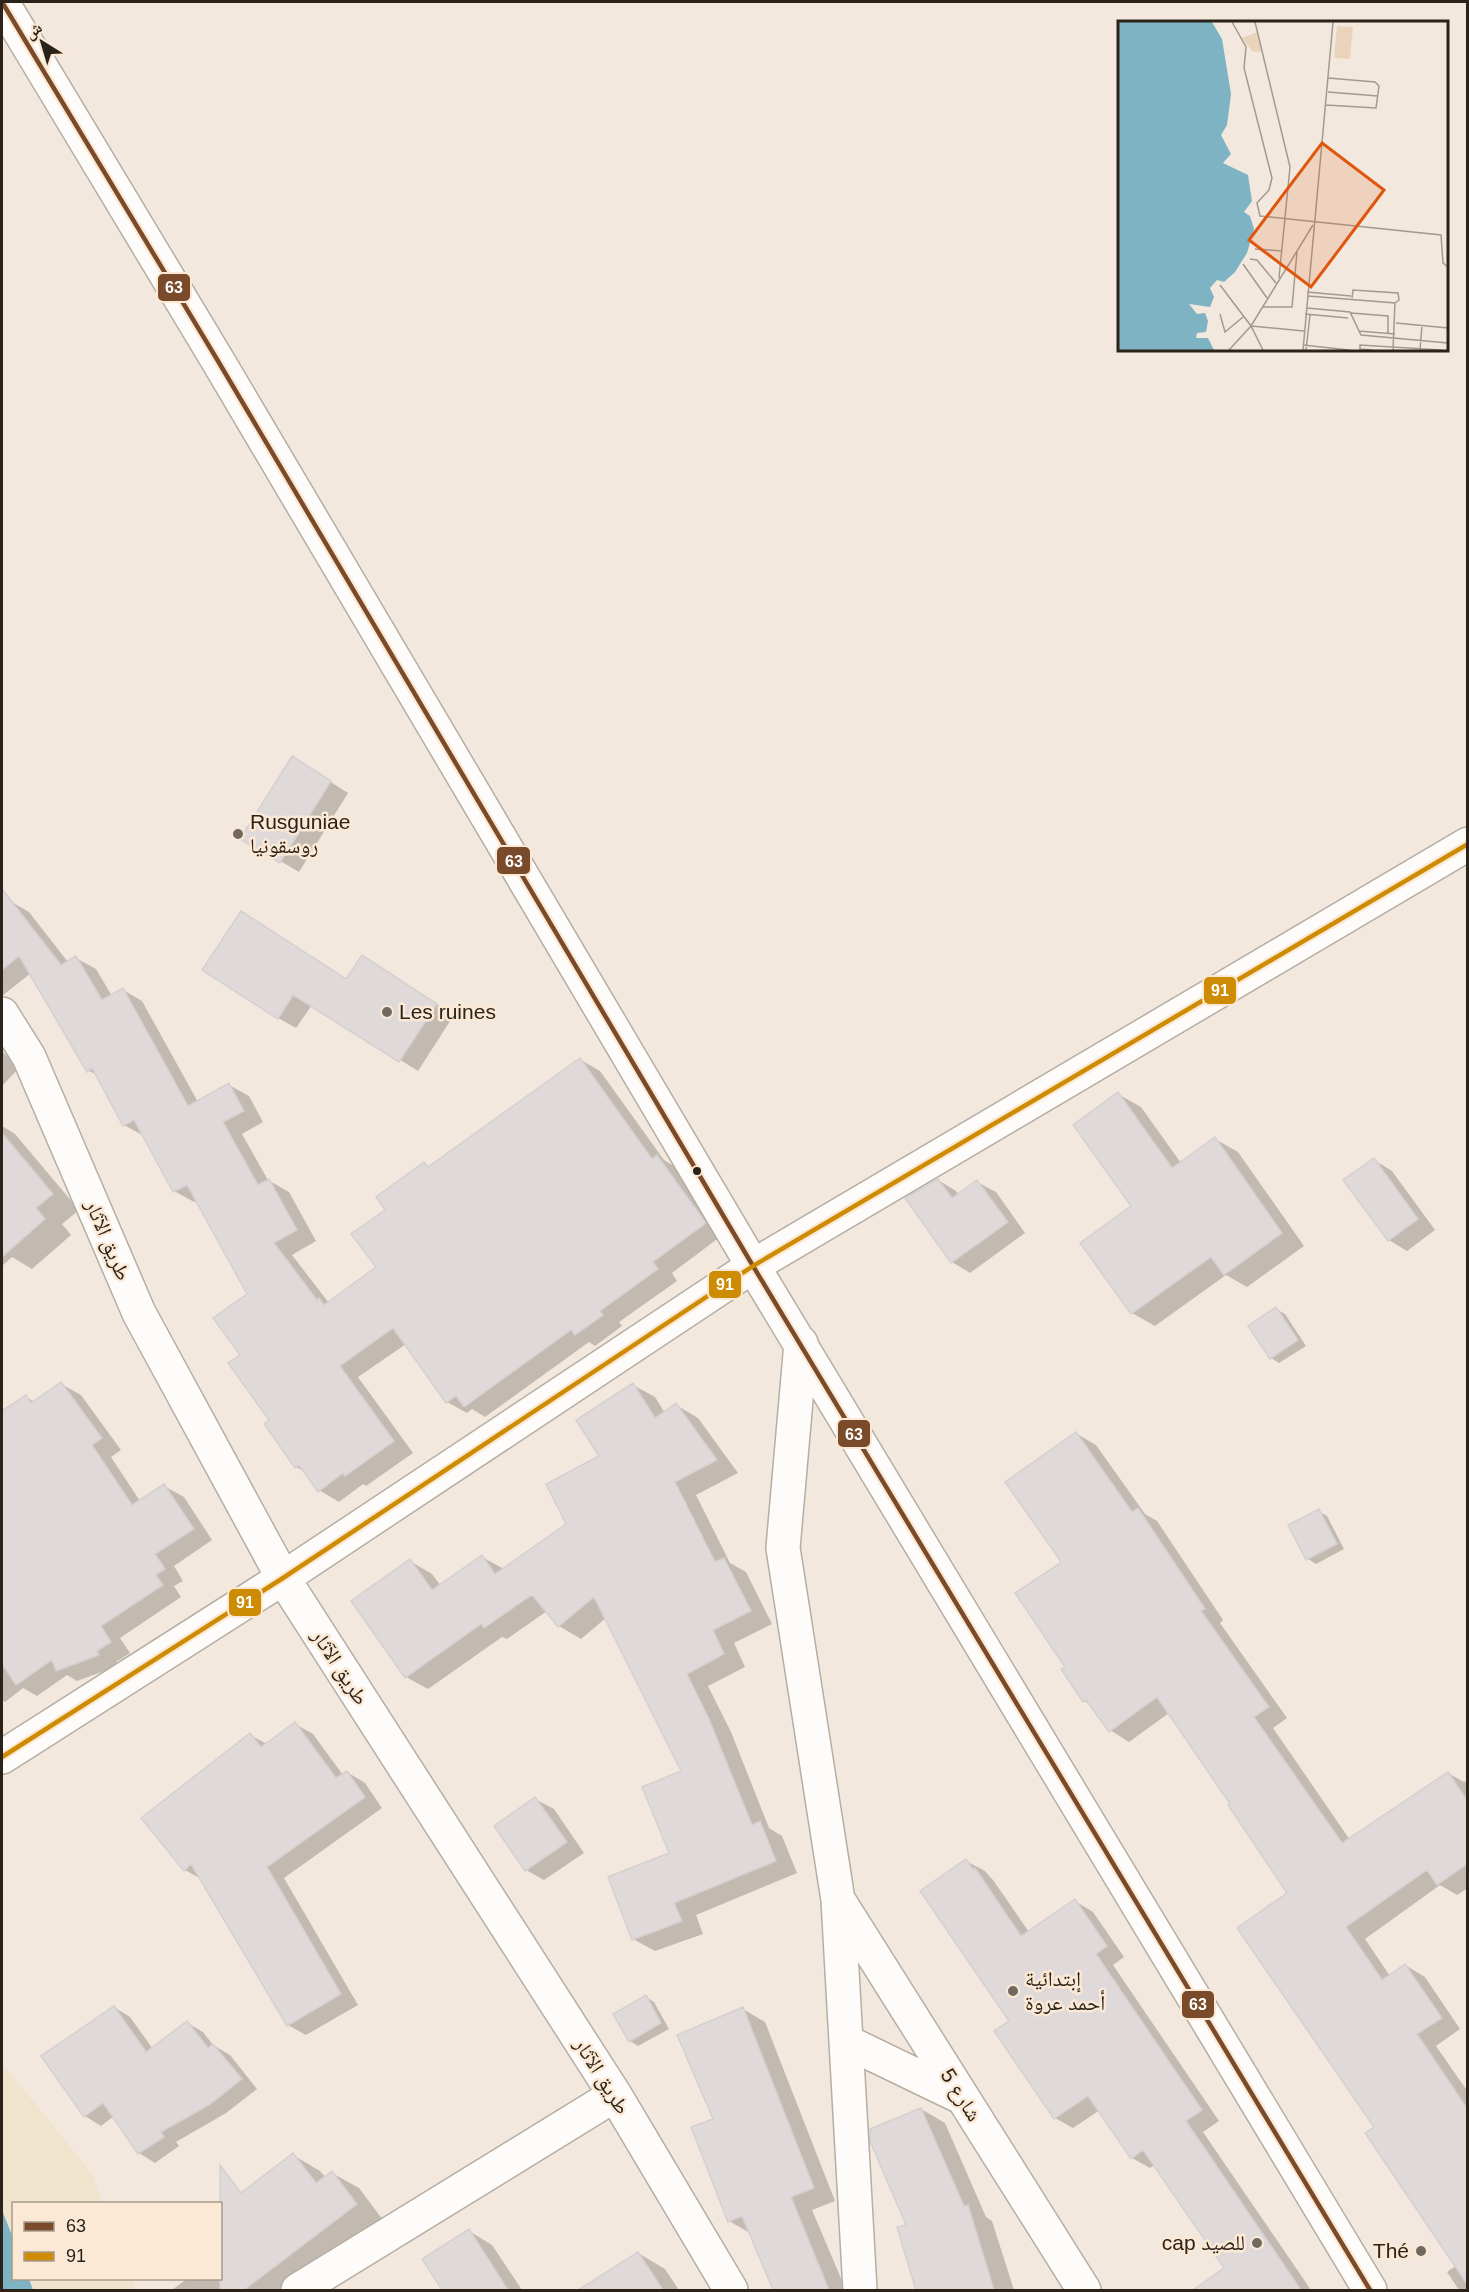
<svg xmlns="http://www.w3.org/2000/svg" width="1469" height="2292" font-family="Arial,'Noto Naskh Arabic',sans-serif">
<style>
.sand{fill:#f0e5cc}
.water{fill:#7db3c2}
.shadow{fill:#0003}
.building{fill:#e0d9da;stroke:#d6cfd0;stroke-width:1.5}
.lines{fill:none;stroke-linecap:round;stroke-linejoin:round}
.minor-casing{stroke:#b6ada3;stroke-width:36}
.major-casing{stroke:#b6ada3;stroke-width:36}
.minor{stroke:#fdfcfa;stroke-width:33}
.major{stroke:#fdfcfa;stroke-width:33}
.bus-1-casing{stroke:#fbe9d5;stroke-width:9}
.bus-2-casing{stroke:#fbe9d5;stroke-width:9}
.bus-1{stroke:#7a4b2a;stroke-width:4.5}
.bus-2{stroke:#ce8c05;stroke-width:4.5}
.poi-dot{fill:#71685e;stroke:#fbe9d5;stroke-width:2}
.bus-dot{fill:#2b2319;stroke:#fbe9d5;stroke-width:2}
.labels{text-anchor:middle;stroke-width:5;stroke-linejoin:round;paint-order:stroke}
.poi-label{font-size:21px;fill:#2b2319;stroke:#fbe9d5;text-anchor:start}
.street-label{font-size:21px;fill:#2b2319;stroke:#fbe9d5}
.inset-road{fill:none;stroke:#a3998f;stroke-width:1.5}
.view{fill:#df560d;fill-opacity:0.15;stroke:#df560d;stroke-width:3}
.inset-edge{fill:none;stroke:#2b2319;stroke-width:3}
.line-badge{stroke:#fbe9d5;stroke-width:2}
.badge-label{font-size:16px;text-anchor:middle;font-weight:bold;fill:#fff}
</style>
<rect width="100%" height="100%" fill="#f3e8dd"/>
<path class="sand" d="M2,2063L91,2172L103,2203L14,2204L13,2238L2,2210Z
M29,2279H132L136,2290H33Z"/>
<path class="water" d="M2,2210L13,2238L14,2278L29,2279L33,2290H2Z"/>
<path class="shadow" d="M310,769L348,793L299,872L242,838Z
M10,901L29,912L68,962L76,958L96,969L112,996L123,990L142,1001L198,1102L229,1085L249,1096L263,1122L242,1134L268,1180L289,1192L316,1241L292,1255L329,1303L378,1268L387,1210L424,1164L430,1167L581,1060L600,1071L664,1160L677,1168L724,1234L672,1273L677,1281L619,1322L622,1326L595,1346L589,1342L485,1417L472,1409L467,1413L447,1402L406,1344L358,1377L413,1453L366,1486L363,1484L339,1502L319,1490L306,1472L296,1467L271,1420L242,1355L249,1294L197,1201L194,1202L174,1191L144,1136L124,1125L98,1076L88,1070L31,973L2,996V928L3,926L2,906Z
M241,913L347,980L362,957L454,1015L418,1071L312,1005L296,1028L278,1018Z
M2,1051L19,1068L2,1086Z
M1118,1094L1141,1107L1181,1163L1215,1139L1238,1152L1304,1246L1247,1287L1226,1275L1155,1326L1132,1313L1134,1207Z
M2,1126L15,1134L79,1210L62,1224L71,1235L32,1269L12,1257L2,1266Z
M1374,1160L1392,1171L1435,1230L1407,1251L1389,1240Z
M938,1180L956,1191L959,1195L977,1182L996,1192L1025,1233L970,1273L952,1262Z
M1276,1309L1285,1314L1306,1346L1279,1363L1271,1358Z
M61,1384L81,1395L121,1450L111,1457L140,1501L164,1486L184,1497L212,1540L174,1566L183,1581L174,1586L181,1597L120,1638L130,1653L116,1662L118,1666L77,1681L67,1675L37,1696L23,1688L5,1702L2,1700V1525L22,1511L2,1480V1413L26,1397L35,1402Z
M633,1385L655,1397L665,1413L676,1405L698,1418L738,1473L696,1495L730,1563L746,1572L772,1624L734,1643L745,1667L708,1686L731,1732L769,1828L782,1836L797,1873L696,1915L703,1934L655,1951L633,1939L671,1854L683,1772L606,1618L581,1639L559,1626L547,1611L507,1639L502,1637L428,1689L406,1677L410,1561L432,1574L441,1586L482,1557L504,1569L568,1525L602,1457Z
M1077,1434L1096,1445L1145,1514L1157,1521L1223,1620L1220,1623L1287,1718L1273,1728L1350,1840L1448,1773L1464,1782L1468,1780V1888L1457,1895L1440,1885L1365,1939L1390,1976L1405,1965L1425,1977L1460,2029L1436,2046L1468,2092V2290H1459L1447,2272L1457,2265L1289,1893L1232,1804L1169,1713L1129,1742L1110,1730L1092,1705L1084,1701L1067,1667L1061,1563Z
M1318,1511L1327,1516L1344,1549L1316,1564L1308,1559Z
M295,1724L313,1734L343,1775L347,1772L365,1783L382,1808L284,1878L358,2005L306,2035L288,2025L203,1880L185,1870L250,1735L267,1744Z
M535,1799L554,1809L584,1853L544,1880L526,1870Z
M966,1861L985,1871L993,1880L1029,1932L1075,1901L1093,1912L1124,1957L1113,1965L1219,2121L1203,2132L1311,2290H1216L1209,2281L1226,2269L1155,2165L1150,2168L1132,2158L1100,2110L1073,2128L1055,2118L1011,2022Z
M646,1997L654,2002L669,2029L638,2046L630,2041Z
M114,2007L130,2017L153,2049L187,2023L203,2032L213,2045L230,2055L257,2089L226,2113L176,2142L179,2146L155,2163L139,2153L114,2116L101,2126L85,2116Z
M743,2009L765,2022L835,2201L812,2210L846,2290H774L750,2233L729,2221L715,2119Z
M921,2109L945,2123L986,2217L992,2221L1014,2290H918L899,2228L908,2226Z
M293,2155L320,2171L326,2178L332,2173L359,2188L383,2220L291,2290H172L188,2278H220V2204H217L237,2189L243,2193Z
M469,2231L492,2245L522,2290H444L424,2260Z
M638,2253L665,2269L679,2290H591L588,2286Z"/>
<path class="building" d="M292,756L331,781L280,863L240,839Z
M2,889L61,965L76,956L102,1000L123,988L188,1106L229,1083L244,1111L223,1122L258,1185L269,1179L297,1230L274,1243L317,1300L319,1298L324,1305L376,1267L351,1234L385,1210L376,1197L424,1162L428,1167L580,1058L652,1159L657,1155L706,1223L653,1262L658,1269L600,1311L603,1315L575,1335L571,1330L464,1407L456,1396L446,1403L393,1328L340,1366L394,1441L345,1476L343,1473L318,1492L299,1465L295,1468L264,1424L269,1420L228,1363L240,1355L213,1318L247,1294L187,1185L173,1192L134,1120L123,1126L92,1068L87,1072L19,956L2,970Z
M241,911L346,979L362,955L437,1004L399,1062L293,995L278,1019L202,970Z
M1118,1092L1172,1168L1215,1137L1282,1233L1224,1275L1211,1257L1131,1314L1080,1243L1131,1206L1073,1125Z
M2,1133L53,1194L36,1208L45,1219L2,1257Z
M1374,1158L1418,1219L1388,1241L1343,1180Z
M938,1179L952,1198L977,1180L1008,1222L951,1263L905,1198Z
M1276,1307L1298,1340L1270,1359L1248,1326Z
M61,1382L102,1438L92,1445L132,1505L164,1484L194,1529L155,1554L165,1569L156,1575L163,1585L101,1626L111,1642L97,1651L99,1655L56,1671L52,1660L16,1685L2,1664V1411L26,1395L31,1403Z
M633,1383L655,1418L676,1403L717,1460L675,1482L715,1562L724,1558L751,1611L713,1630L724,1654L687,1674L709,1719L752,1825L760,1821L776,1861L674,1903L682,1921L632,1940L608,1877L669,1853L642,1787L681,1771L594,1597L558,1627L533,1596H530L484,1628L481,1624L405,1678L351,1601L410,1559L432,1590L482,1555L495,1574L566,1524L546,1484L599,1456L576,1420Z
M1076,1432L1132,1512L1138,1508L1205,1609L1201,1611L1269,1707L1254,1717L1342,1843L1448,1772L1467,1800V1864L1437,1885L1427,1870L1346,1927L1382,1980L1405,1964L1442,2018L1417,2034L1467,2108V2284L1365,2133L1374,2127L1237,1928L1287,1893L1228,1805L1230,1804L1157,1697L1109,1732L1086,1700L1083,1702L1061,1669L1065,1667L1015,1593L1060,1563V1560L1005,1482Z
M1319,1509L1337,1544L1306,1560L1288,1525Z
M295,1722L336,1778L347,1771L365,1797L267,1867L341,1994L287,2026L191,1864L184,1871L141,1818L250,1733L261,1747Z
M535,1797L567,1842L525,1871L494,1826Z
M966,1859L973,1869L975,1868L1021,1936L1075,1899L1107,1946L1096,1954L1202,2110L1186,2121L1301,2290H1193L1224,2268L1143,2150L1131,2159L1088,2096L1054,2119L994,2031L1009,2021L920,1891Z
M646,1995L661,2023L629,2042L613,2014Z
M114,2006L146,2052L187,2021L208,2048L213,2044L242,2079L209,2105L161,2132L164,2137L138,2154L103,2103L84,2117L41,2056Z
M743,2007L814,2188L791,2197L829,2290H773L742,2216L728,2222L691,2127L713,2119L677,2035Z
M921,2108L964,2206L968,2205L994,2290H916L897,2227L906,2225L870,2141V2129Z
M293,2153L316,2183L332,2171L357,2204L244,2290H220V2165L241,2193Z
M469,2229L508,2290H442L422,2259Z
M638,2252L663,2290H578Z"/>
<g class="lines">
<defs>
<path id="minor" d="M2,1014L29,1057L139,1313L283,1578L615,2095L731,2290
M801,1343L783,1548L838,1900L860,2290
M2,1757L283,1578L753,1266L1468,844
M839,1901L1084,2290
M847,2042L963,2098
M298,2290L615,2095"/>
<path id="major" d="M2,2L218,361L753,1266L1370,2290"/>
</defs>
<use href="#minor" class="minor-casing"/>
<use href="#major" class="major-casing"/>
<use href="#minor" class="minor"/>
<use href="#major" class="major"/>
<defs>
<path id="bus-1" d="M2,2L218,361L753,1266L1370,2290"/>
<path id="bus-2" d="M2,1757L283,1578L753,1266L1468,844"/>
</defs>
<use href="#bus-1" class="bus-1-casing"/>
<use href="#bus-2" class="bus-2-casing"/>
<use href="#bus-1" class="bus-1"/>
<use href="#bus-2" class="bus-2"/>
</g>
<g class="poi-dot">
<circle cx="238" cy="834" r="6"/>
<circle cx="387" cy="1012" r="6"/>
<circle cx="1013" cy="1991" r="6"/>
<circle cx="1257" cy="2243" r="6"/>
<circle cx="1421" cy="2251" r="6"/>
</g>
<circle class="bus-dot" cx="697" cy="1171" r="5"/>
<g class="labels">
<g class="poi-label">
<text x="250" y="829">Rusguniae<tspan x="250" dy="24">روسقونيا</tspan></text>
<text x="399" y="1019">Les ruines</text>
<text x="1025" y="1986">إبتدائية<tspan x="1025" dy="24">أحمد عروة</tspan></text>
<text x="1245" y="2250" text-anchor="end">cap للصيد</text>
<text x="1409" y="2258" text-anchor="end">Thé</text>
</g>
<g class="street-label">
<text transform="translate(108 1240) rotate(67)" y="7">طريق الآثار</text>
<text transform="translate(340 1667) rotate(57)" y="7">طريق الآثار</text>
<text transform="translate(602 2076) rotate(58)" y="7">طريق الآثار</text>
<text transform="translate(961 2095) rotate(58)" y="7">شارع 5</text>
</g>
</g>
<g transform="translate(1118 21)">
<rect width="330" height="330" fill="#f3e8dd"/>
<path d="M219,5L235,6L232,38L216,37ZM139,11L145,30L140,31H135L124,17Z" fill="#e9d4bb"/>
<path d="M0,1H94L104,18L113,73L109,104L103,114L113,133L105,142L130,154L134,180L126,191L132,195L136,208L129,232L117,251L106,261L99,259L92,267L96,276L92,286L71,283L79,293L87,292L90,300L88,311L79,312L78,317H90L96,329H0Z" fill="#7db3c2"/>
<path class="inset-road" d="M114,1L128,26L126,47L154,157L151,169L139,182L142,195L323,214L325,242L330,246M137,1L172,146L161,257M210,71L260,75M208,84L258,87L261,65L257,61L210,57M137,228L164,230M132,238L139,239L158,262M125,243L149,277M102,264L133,305L145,329M189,271L233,275M190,275L277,282L275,329M234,277L235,269L280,272L281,279L277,282M145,286H174L179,231M189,287L232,291L243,314L330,322M233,292L270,295V312M102,293L107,311L125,296M187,293L230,297M278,302L330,307M133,305L186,310M240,310L277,313M185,324L231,329M111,329L133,305L195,204M185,329L215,1M188,329L192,294M255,329L242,328V324L323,329M302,329L304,304"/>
<path class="view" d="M204,122L266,169L193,266L131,219Z"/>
<rect width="330" height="330" class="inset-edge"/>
</g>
<g class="line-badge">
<rect x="157" y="273" width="34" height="29" rx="6" fill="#7a4b2a"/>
<rect x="496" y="846" width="35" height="29" rx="6" fill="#7a4b2a"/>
<rect x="1203" y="976" width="34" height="29" rx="6" fill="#ce8c05"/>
<rect x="708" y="1270" width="34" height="29" rx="6" fill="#ce8c05"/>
<rect x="837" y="1419" width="34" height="29" rx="6" fill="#7a4b2a"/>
<rect x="228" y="1588" width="34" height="29" rx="6" fill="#ce8c05"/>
<rect x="1181" y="1990" width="34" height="29" rx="6" fill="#7a4b2a"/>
</g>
<g class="badge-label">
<text x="174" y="293">63</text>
<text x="514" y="867">63</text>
<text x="1220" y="996">91</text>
<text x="725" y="1290">91</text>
<text x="854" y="1440">63</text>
<text x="245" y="1608">91</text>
<text x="1198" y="2010">63</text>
</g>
<rect width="1469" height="2292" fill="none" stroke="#2b2319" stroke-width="6"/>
<rect x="12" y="2202" width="210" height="78" fill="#fbe9d5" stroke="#a89a8a" stroke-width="1.5"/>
<rect x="24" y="2222" width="30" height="9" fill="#7a4b2a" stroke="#a89a8a" stroke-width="1.5"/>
<text x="66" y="2232" font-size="18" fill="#2b2319">63</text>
<rect x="24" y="2252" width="30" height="9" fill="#ce8c05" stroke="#a89a8a" stroke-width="1.5"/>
<text x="66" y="2262" font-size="18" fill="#2b2319">91</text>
<g transform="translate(42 42) rotate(323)" stroke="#fbe9d5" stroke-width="4.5" paint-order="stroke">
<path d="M0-4.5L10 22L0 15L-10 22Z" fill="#2b2319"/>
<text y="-9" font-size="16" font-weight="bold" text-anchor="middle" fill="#2b2319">ش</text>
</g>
</svg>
